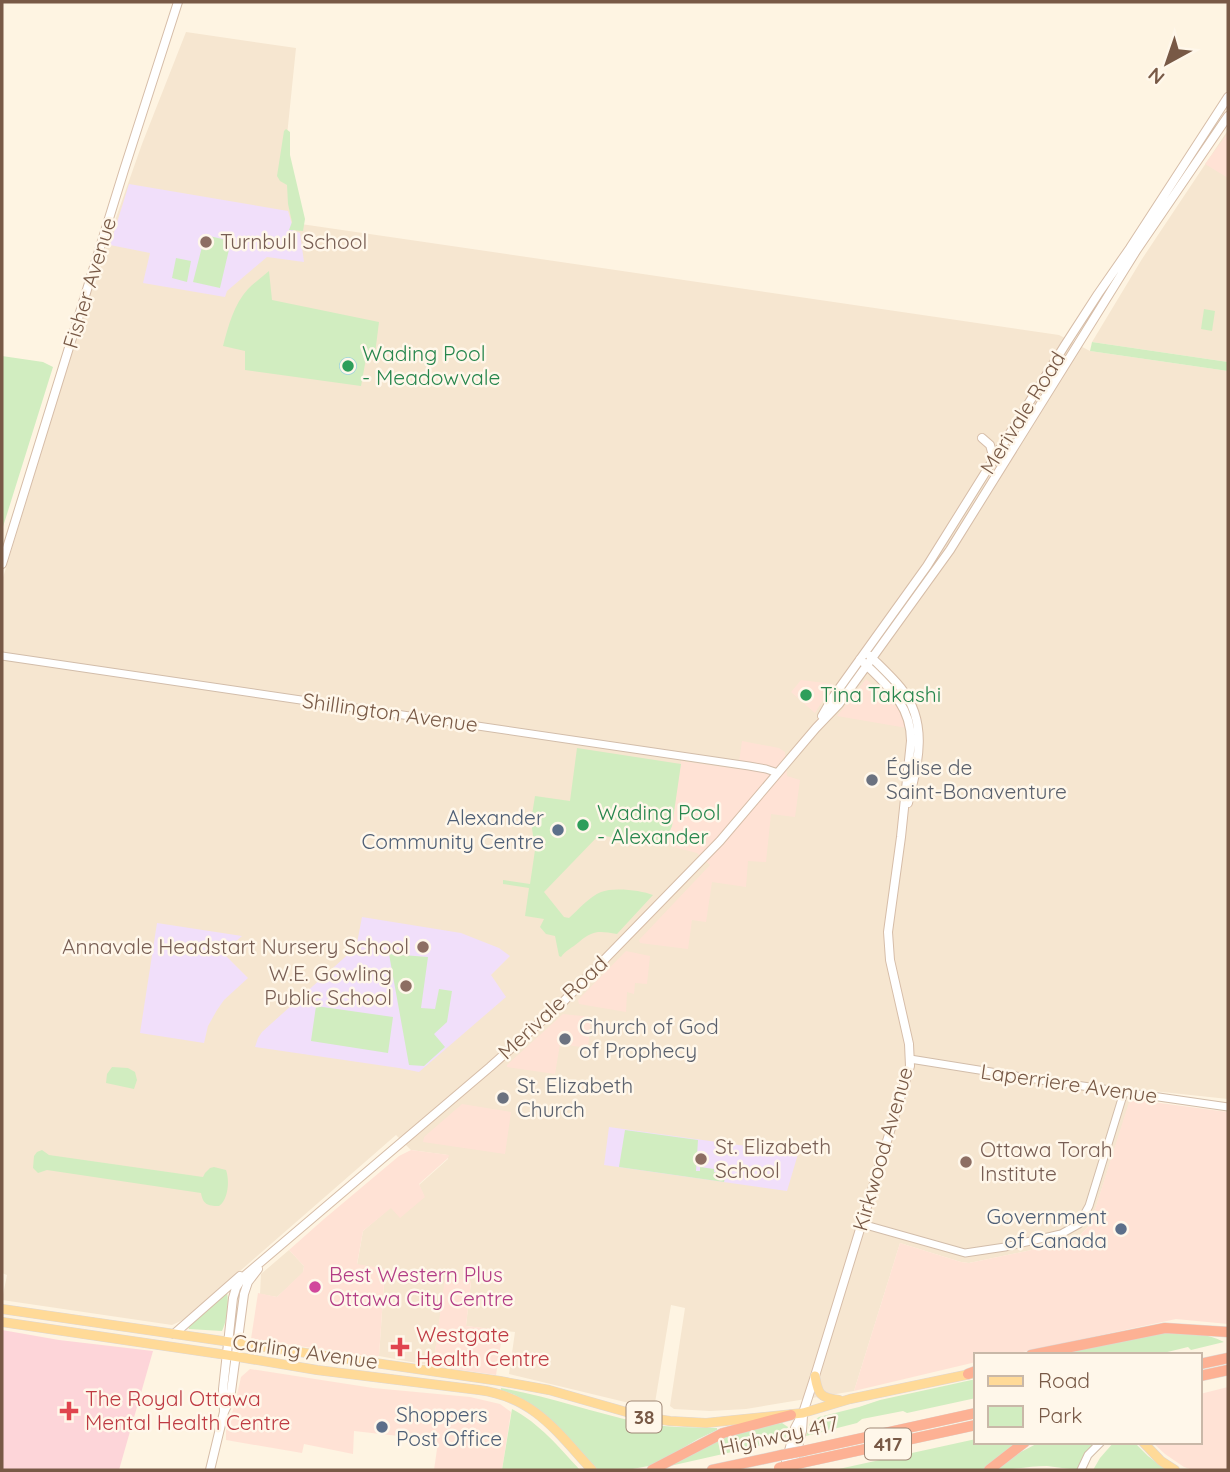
<svg xmlns="http://www.w3.org/2000/svg" width="1230" height="1472" font-family="Quicksand,sans-serif">
<style>
.residential{fill:#f6e6d0}
.commercial{fill:#ffe2d5}
.education{fill:#f1dffa}
.medical{fill:#fdd5d9}
.green{fill:#d1edc0}
.water{fill:#b5e1e9;stroke:#9bd1dc;stroke-width:2}
.lines{fill:none;stroke-linecap:round;stroke-linejoin:round}
.tertiary-casing{stroke:#d2bdaa;stroke-width:9}
.secondary-casing{stroke:#d6bda8;stroke-width:10}
.primary-casing{stroke:#dfd7d3;stroke-width:10}
.motorway-casing{stroke:#dfd7d3;stroke-width:11}
.tertiary{stroke:#fff;stroke-width:7}
.secondary{stroke:#fff;stroke-width:8}
.primary{stroke:#ffda98;stroke-width:9}
.motorway{stroke:#fdb194;stroke-width:10}
.motorway-bridge-casing{stroke:#dfd7d3;stroke-width:11;stroke-linecap:butt}
.motorway-bridge{stroke:#fdb194;stroke-width:10}
.education-dot{fill:#8d6e63;stroke:#fff7ea;stroke-width:2.5}
.leisure-dot{fill:#2e9e5b;stroke:#fff7ea;stroke-width:2.5}
.worship-dot{fill:#6b7280;stroke:#fff7ea;stroke-width:2.5}
.service-dot{fill:#5c6f8a;stroke:#fff7ea;stroke-width:2.5}
.hotel-dot{fill:#d1479c;stroke:#fff7ea;stroke-width:2.5}
.health-dot{fill:#e0444e;stroke:#fff7ea;stroke-width:2.5}
.labels{text-anchor:middle;stroke-width:5;stroke-linejoin:round;paint-order:stroke}
.shield{fill:#fff7ea;stroke:#a08877;stroke-width:2}
.shield-label{font-size:19px;font-weight:bold;fill:#785946}
.education-label{font-size:21px;fill:#785e54;stroke:#fff7ea;text-anchor:start}
.street-label{font-size:21px;fill:#785946;stroke:#fff7ea}
.leisure-label{font-size:21px;fill:#27864d;stroke:#fff7ea;text-anchor:start}
.worship-label{font-size:21px;fill:#5b616d;stroke:#fff7ea;text-anchor:start}
.service-label{font-size:21px;fill:#4e5e75;stroke:#fff7ea;text-anchor:end}
.hotel-label{font-size:21px;fill:#b23c85;stroke:#fff7ea;text-anchor:start}
.health-label{font-size:21px;fill:#be3a42;stroke:#fff7ea;text-anchor:start}
</style>
<rect width="100%" height="100%" fill="#fef4e2"/>
<path class="residential" d="M186,32L296,48L285,155L301,224L1059,335L1090,351L1228,371V1099L1134,1089L1090,1225L1074,1241L969,1263L961,1262L900,1243L854,1391L746,1409L710,1411L674,1409L670,1406L685,1308L671,1305L654,1409L509,1374L515,1332L466,1326L471,1282L446,1277L433,1366L379,1356L385,1270L357,1265L363,1231L391,1207L424,1196L419,1185L448,1159V1155L411,1150L396,1135L185,1319L172,1325L2,1300L7,1275L2,1273V581L94,280L142,144Z
M1228,130V362L1092,342L1142,259Z
M289,1250L304,1266L303,1273L277,1297L260,1294L261,1274Z"/>
<path class="commercial" d="M1228,133V178L1205,164Z
M866,679L899,709L907,728L837,716Z
M801,680L833,684L815,713L791,692Z
M742,741L779,748L785,752L787,776L800,780L795,817L771,814L766,862L748,861L746,887L712,882L706,922L692,920L688,949L640,943L639,940L710,865L697,853L670,846L669,833L672,826L681,761L738,769Z
M626,951L650,956L647,984L635,983L634,994L627,992L626,1012L579,1004L578,1000Z
M563,1014L591,1017L588,1048L560,1044L555,1074L507,1067V1065Z
M1130,1099L1228,1112V1324L1176,1319L1009,1355H976V1362L854,1391L900,1243L961,1262L969,1263L1074,1241L1090,1225Z
M462,1104L511,1112L505,1154L423,1142L424,1137Z
M411,1150L449,1155L448,1158L419,1184L425,1197L400,1218L391,1208L363,1231L357,1264L385,1269L379,1356L374,1357L251,1339L258,1293L277,1297L303,1272L304,1266L289,1250L324,1219L399,1156Z
M445,1277L471,1281L466,1326L503,1330L496,1375L433,1366Z
M250,1369L373,1388L470,1397L500,1404L511,1412L502,1470H434L438,1442L434,1440L354,1431L353,1454L304,1444L302,1453L226,1440V1431L235,1404L241,1377Z
M1228,1387V1470H1193L1184,1467L1165,1454L1152,1442H1200V1394Z"/>
<path class="education" d="M129,184L288,211L294,231L300,233L304,262L267,257L227,291L225,297L143,283L150,253L110,245Z
M362,917L461,933L499,948L510,956L491,975L506,997L419,1072L399,1068L255,1047L258,1038L262,1032L354,949L357,943Z
M157,923L242,936L223,953L248,978L224,1000L217,1010L208,1026L204,1043L140,1033Z
M609,1127L782,1151L798,1154L787,1191L604,1165Z"/>
<path class="medical" d="M2,1330L59,1340L153,1351L119,1470H2Z"/>
<path class="green" d="M286,129L290,132V155L305,219L303,231L289,230L292,222L288,204L287,185L280,181L277,176L284,131Z
M205,235L231,241L220,288L193,282Z
M176,258L191,261L187,282L172,278Z
M269,271L272,300L379,322L375,354L367,353L361,386L245,370V351L223,346C228,327 234,304 248,289C254,283 262,277 269,271Z
M1204,309L1215,311L1212,331L1201,329Z
M1092,342L1228,362V371L1090,351Z
M2,356L43,362L53,367L2,530Z
M577,748L681,764L672,826L663,846L599,835L544,892L564,917L569,918C578,910 590,896 601,892C613,887 641,890 653,895L617,934C599,931 593,930 579,942C572,948 566,950 561,957L559,956L555,936L546,934L540,927L544,919L525,916L529,888L503,884V880L530,884L535,850L531,821L535,796L570,801Z
M389,954L428,957L421,1008L435,1009L439,989L452,991L447,1022L434,1034L445,1047L424,1066L409,1065Z
M316,1006L393,1017L388,1053L311,1041Z
M112,1067L128,1068L135,1072L137,1080L134,1089L106,1083L107,1074Z
M625,1130L698,1140L696,1171H700V1167L714,1169V1172L726,1174L724,1182L619,1167Z
M42,1150L49,1155L203,1177L205,1173L210,1168L214,1167L226,1170C230,1181 228,1200 219,1206C207,1206 203,1204 201,1193L47,1170L38,1173L33,1168L34,1156L37,1152Z
M227,1292C229,1303 227,1321 222,1331L189,1329L188,1327Z
M1168,1332C1188,1332 1207,1333 1224,1342L1191,1350L1188,1347L1155,1355H1044Z
M976,1379V1398L907,1413L903,1411L862,1419L857,1423L806,1436L810,1423L819,1417L859,1407L880,1400Z
M501,1388C547,1396 592,1412 637,1422C663,1428 691,1427 717,1428V1430L698,1439L654,1465L627,1470H598C569,1440 543,1402 501,1390Z
M512,1409C539,1423 560,1448 580,1470H502Z
M782,1423L788,1427L785,1440L661,1468L735,1432Z
M976,1439V1442H1019L985,1470H834Z
M1040,1442H1096L1083,1457L1077,1469C1067,1469 1057,1467 1047,1466C1029,1466 1012,1470 994,1470L1017,1454Z
M1114,1442H1134L1148,1456L1166,1470H1093L1100,1458Z"/>
<path class="water" d="M340 366a8 8 0 1 1 16 0a8 8 0 1 1-16 0Z"/>
<g class="lines">
<defs>
<path id="tertiary" d="M2,656L749,766L766,769L778,773
M910,1059L1041,1080L1228,1107
M862,1224L965,1253L1005,1247L1061,1234L1079,1224L1089,1206L1124,1092
M1081,1470L1088,1455L1101,1442"/>
<path id="secondary" d="M982,438L990,445L994,459
M2,564L124,170L178,2
M870,656C880,666 891,676 901,688C929,723 918,763 908,803
M822,716L833,697L927,566L1065,345L1098,294L1130,248L1228,97
M174,1334L240,1276
M224,1412L223,1389L233,1298L236,1288L242,1278L490,1067L563,1002L720,841L816,728L839,704L950,550L1136,251L1228,116
M210,1470L224,1412L230,1399L244,1294L248,1282L258,1269
M784,1470L795,1428L803,1413L815,1376L910,1066L909,1044L890,960L888,932L901,837L911,741C911,703 885,684 860,659
M792,1470L802,1431L803,1416"/>
<path id="primary" d="M2,1309L500,1381L549,1390L644,1417L670,1421L706,1423L803,1413L850,1399L975,1373
M2,1322L227,1355L317,1370L479,1390C534,1397 557,1432 592,1470
M815,1376C818,1394 820,1398 839,1400
M1143,1442L1161,1461L1175,1470"/>
<path id="motorway" d="M1031,1355L1165,1328L1228,1332
M1200,1364L1228,1358
M968,1374L976,1371
M1200,1376L1228,1370
M803,1451L976,1413
M801,1463L976,1425
M652,1470L723,1433L791,1415
M712,1470L782,1455
M989,1470L1025,1442"/>
</defs>
<use href="#tertiary" class="tertiary-casing"/>
<use href="#secondary" class="secondary-casing"/>
<use href="#primary" class="primary-casing"/>
<use href="#motorway" class="motorway-casing"/>
<use href="#tertiary" class="tertiary"/>
<use href="#secondary" class="secondary"/>
<use href="#primary" class="primary"/>
<use href="#motorway" class="motorway"/>
<defs>
<path id="motorway-bridge" d="M782,1455L803,1451
M779,1468L801,1463"/>
</defs>
<use href="#motorway-bridge" class="motorway-bridge-casing"/>
<use href="#motorway-bridge" class="motorway-bridge"/>
</g>
<g class="education-dot">
<circle cx="206" cy="242" r="7"/>
<circle cx="423" cy="947" r="7"/>
<circle cx="406" cy="986" r="7"/>
<circle cx="701" cy="1159" r="7"/>
<circle cx="966" cy="1162" r="7"/>
</g>
<g class="leisure-dot">
<circle cx="348" cy="366" r="7"/>
<circle cx="806" cy="695" r="7"/>
<circle cx="583" cy="825" r="7"/>
</g>
<g class="worship-dot">
<circle cx="872" cy="780" r="7"/>
<circle cx="565" cy="1039" r="7"/>
<circle cx="503" cy="1098" r="7"/>
</g>
<g class="service-dot">
<circle cx="558" cy="830" r="7"/>
<circle cx="1121" cy="1229" r="7"/>
<circle cx="382" cy="1427" r="7"/>
</g>
<circle class="hotel-dot" cx="315" cy="1287" r="7"/>
<g class="health-dot">
<path d="M396.5 1336.5h7v7h7v7h-7v7h-7v-7h-7v-7h7z"/>
<path d="M65.5 1400.5h7v7h7v7h-7v7h-7v-7h-7v-7h7z"/>
</g>
<g class="labels">
<g class="shield">
<rect x="626.5" y="1401.5" width="35" height="31" rx="5"/>
<rect x="865" y="1428.5" width="46" height="31" rx="5"/>
</g>
<g class="shield-label">
<text x="644" y="1424">38</text>
<text x="888" y="1451">417</text>
</g>
<g class="education-label">
<text x="220" y="249">Turnbull School</text>
<text x="409" y="954" text-anchor="end">Annavale Headstart Nursery School</text>
<text x="392" y="981" text-anchor="end">W.E. Gowling<tspan x="392" dy="24">Public School</tspan></text>
<text x="715" y="1154">St. Elizabeth<tspan x="715" dy="24">School</tspan></text>
<text x="980" y="1157">Ottawa Torah<tspan x="980" dy="24">Institute</tspan></text>
</g>
<g class="street-label">
<text transform="translate(90 283) rotate(-73)" y="7">Fisher Avenue</text>
<text transform="translate(1023 413) rotate(-58)" y="7">Merivale Road</text>
<text transform="translate(390 713) rotate(8)" y="7">Shillington Avenue</text>
<text transform="translate(553 1008) rotate(-43)" y="7">Merivale Road</text>
<text transform="translate(1069 1084) rotate(8)" y="7">Laperriere Avenue</text>
<text transform="translate(883 1149) rotate(-74)" y="7">Kirkwood Avenue</text>
<text transform="translate(305 1352) rotate(8)" y="7">Carling Avenue</text>
<text transform="translate(779 1436) rotate(-12)" y="7">Highway 417</text>
</g>
<g class="leisure-label">
<text x="362" y="361">Wading Pool<tspan x="362" dy="24">- Meadowvale</tspan></text>
<text x="820" y="702">Tina Takashi</text>
<text x="597" y="820">Wading Pool<tspan x="597" dy="24">- Alexander</tspan></text>
</g>
<g class="worship-label">
<text x="886" y="775">Église de<tspan x="886" dy="24">Saint-Bonaventure</tspan></text>
<text x="579" y="1034">Church of God<tspan x="579" dy="24">of Prophecy</tspan></text>
<text x="517" y="1093">St. Elizabeth<tspan x="517" dy="24">Church</tspan></text>
</g>
<g class="service-label">
<text x="544" y="825">Alexander<tspan x="544" dy="24">Community Centre</tspan></text>
<text x="1107" y="1224">Government<tspan x="1107" dy="24">of Canada</tspan></text>
<text x="396" y="1422" text-anchor="start">Shoppers<tspan x="396" dy="24">Post Office</tspan></text>
</g>
<g class="hotel-label">
<text x="329" y="1282">Best Western Plus<tspan x="329" dy="24">Ottawa City Centre</tspan></text>
</g>
<g class="health-label">
<text x="416" y="1342">Westgate<tspan x="416" dy="24">Health Centre</tspan></text>
<text x="85" y="1406">The Royal Ottawa<tspan x="85" dy="24">Mental Health Centre</tspan></text>
</g>
</g>
<rect width="1230" height="1472" fill="none" stroke="#785946" stroke-width="7"/>
<rect x="974" y="1353" width="228" height="91" fill="#fff7ea" stroke="#c9b8a8" stroke-width="2"/>
<rect x="988" y="1376" width="35" height="10" fill="#ffda98" stroke="#c9b8a8" stroke-width="2"/>
<text x="1038" y="1388" font-size="21" fill="#785946">Road</text>
<rect x="988" y="1406" width="35" height="21" fill="#d1edc0" stroke="#c9b8a8" stroke-width="2"/>
<text x="1038" y="1423" font-size="21" fill="#785946">Park</text>
<g transform="translate(1167 63) rotate(220)" stroke="#fff7ea" stroke-width="5" paint-order="stroke">
<path d="M0-5L12 26L0 18L-12 26Z" fill="#785946"/>
<text y="-10" font-size="19" font-weight="bold" text-anchor="middle" fill="#785946">N</text>
</g>
</svg>
